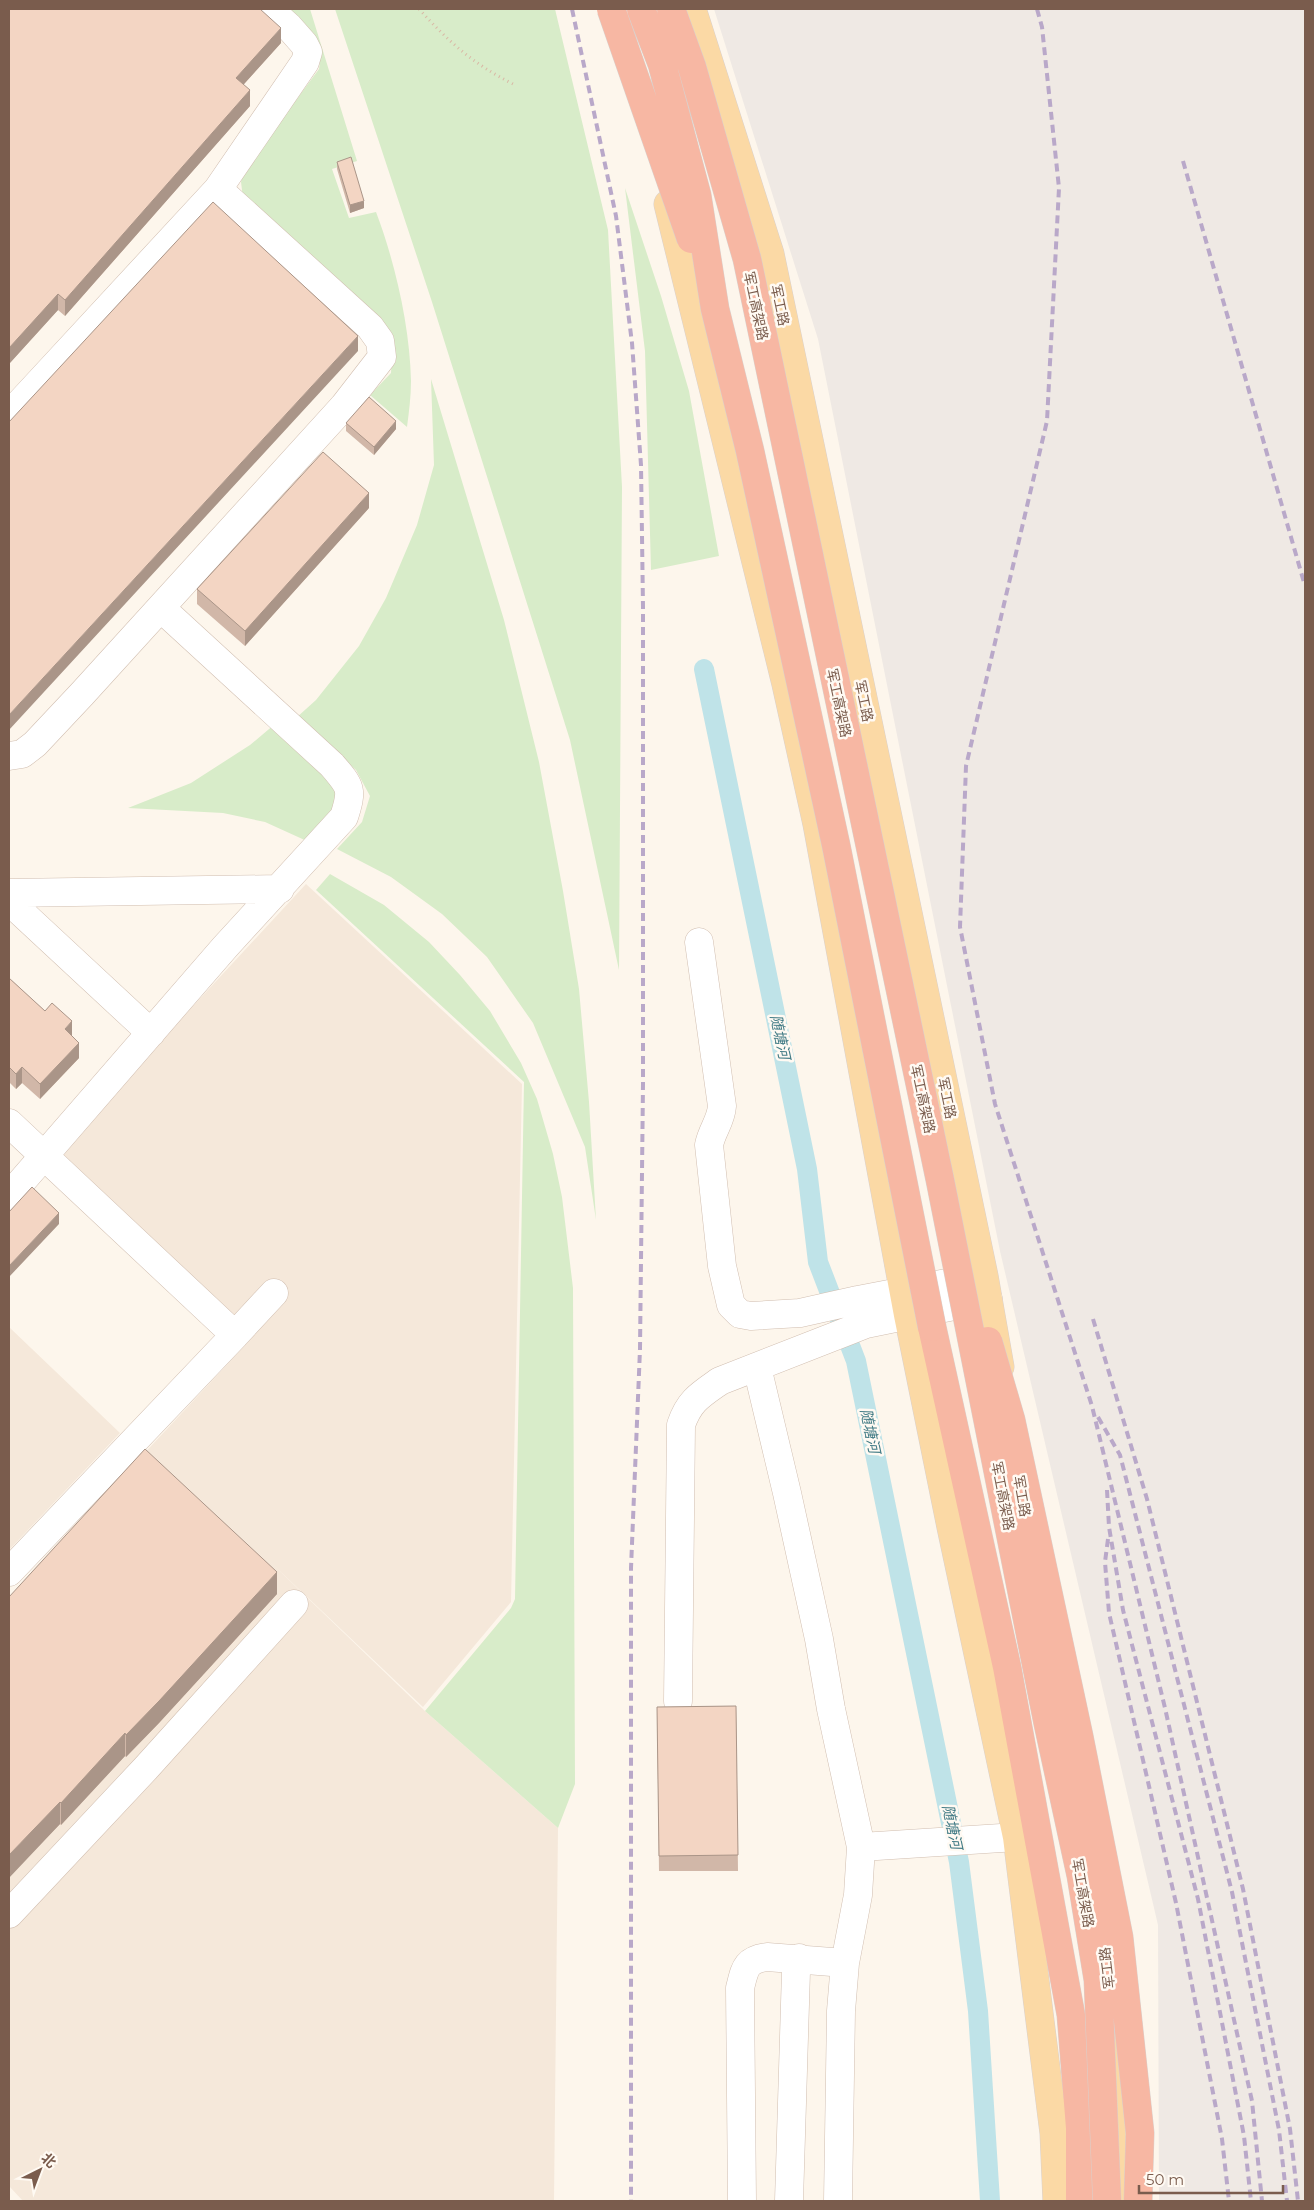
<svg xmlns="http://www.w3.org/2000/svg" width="1314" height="2210" font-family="Montserrat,'Noto Sans SC',sans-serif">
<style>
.residential{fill:#f5e8da}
.industrial{fill:#efe9e4}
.green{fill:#d8ecc9}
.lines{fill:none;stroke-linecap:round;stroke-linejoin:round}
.canal{stroke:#bfe3e8;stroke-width:20}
.minor-casing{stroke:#d1beb0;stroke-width:29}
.major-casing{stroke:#dad1cd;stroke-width:29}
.highway-casing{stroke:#dad1cd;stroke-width:29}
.path{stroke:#d9b8a5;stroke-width:3;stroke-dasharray:1 4;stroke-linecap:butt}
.minor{stroke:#fff;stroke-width:28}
.major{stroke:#fbd9a5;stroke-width:28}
.highway{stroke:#f7b7a3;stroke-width:28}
.rail{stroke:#b9a8c9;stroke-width:4;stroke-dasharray:8 5;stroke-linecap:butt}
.highway-bridge-casing{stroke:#dad1cd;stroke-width:29;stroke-linecap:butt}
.highway-bridge{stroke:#f7b7a3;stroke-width:28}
.wall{fill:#d1b7a8}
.shaded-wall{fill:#aa9588}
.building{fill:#f3d5c3;stroke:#aa9588}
.labels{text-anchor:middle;stroke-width:5;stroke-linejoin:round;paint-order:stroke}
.street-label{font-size:14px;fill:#7a5c4d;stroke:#fffaf3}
.water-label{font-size:15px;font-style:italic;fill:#437c86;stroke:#fffaf3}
</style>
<rect width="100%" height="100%" fill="#fdf6ec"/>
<path class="residential" d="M306,884L522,1084L511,1602L423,1707L264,1556L425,1711L558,1828L554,2201H23L9,2186V1598L252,1338L64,1155L70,1139Z
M9,1327L120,1433L9,1550Z"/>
<path class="industrial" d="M714,9H1305V2201H1159L1158,1925L1000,1251L818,339Z"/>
<path class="green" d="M282,9H310L357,161L332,169L349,218L376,212C395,262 410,327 411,381C411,396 409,412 407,427L370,395L391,373L392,352L243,198L241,182L245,169L319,69L321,53Z
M335,9H555L608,230L622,487L619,970L570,740L432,302Z
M625,188L661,296L689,391L719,556L651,570L645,351Z
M431,379L504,620L539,762L563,891L579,989L589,1102L596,1220L585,1147L533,1023L487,957L442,914L391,877L337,849L362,822L370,796L356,770L296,718L316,700L359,646L386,598L417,525L434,465Z
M275,724L338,783L337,810L309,842L265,822L223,813L128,808L191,783L250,745Z
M330,874L384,905L429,942L460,975L490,1011L521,1063L537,1099L553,1154L562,1197L573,1288L575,1784L558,1828L425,1711L511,1608L515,1599L524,1082L316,890Z"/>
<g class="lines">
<path class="canal" d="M704,669L807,1169L818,1262L856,1361L959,1862L978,2011L990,2201"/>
<defs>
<path id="minor" d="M9,415L218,189L305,62L308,52L304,44L289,27L269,9
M9,756L22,754L35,744L82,694L344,406L382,357L380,341L370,327L218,189
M9,893L280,889
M9,901L151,1033
M699,942L722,1106C721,1121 712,1130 709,1145L722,1266L731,1305L740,1314L751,1316L800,1313L858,1300L983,1276
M9,1123L235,1335L9,1572
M9,1196L225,947L344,817C353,789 351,787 332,765L162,609
M235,1335L274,1293
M757,1367L787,1493L819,1639L831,1709L861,1847L858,1895L845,1963L841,2011L838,2201
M678,1701L681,1425C689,1401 700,1395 720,1381L866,1324L988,1299
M861,1847L1017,1837
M9,1914L146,1768L294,1604
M742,2201L740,1988C745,1969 745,1960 767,1957L845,1963
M789,2201L796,1971L799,1958"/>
<path id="major" d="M692,9L770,254L984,1276L1000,1367
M668,204L786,684L817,824L908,1315L951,1527L1017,1837L1054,2133L1057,2201
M1110,1990L1120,2085V2201"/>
<path id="highway" d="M932,1327L1007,1667L1071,2015L1080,2128V2201"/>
</defs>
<use href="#minor" class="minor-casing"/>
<use href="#major" class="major-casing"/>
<use href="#highway" class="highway-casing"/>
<path class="path" d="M419,9C450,43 473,64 515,85"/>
<use href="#minor" class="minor"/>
<use href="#major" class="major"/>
<use href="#highway" class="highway"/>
<path class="rail" d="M572,9L616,216L632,343L641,465L643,607V1084L640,1349L631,1568V2201
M1037,9L1042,27L1059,188L1047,421L966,766L960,927L995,1104L1092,1406L1165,1708L1252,2101L1262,2201
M1183,161L1305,586
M1093,1319L1147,1499L1243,1889L1290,2129L1298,2201
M1098,1417L1120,1455L1232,1892L1279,2130L1287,2201
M1107,1490L1109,1527L1123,1610L1198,1899L1244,2136L1251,2201
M1108,1539L1105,1562L1109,1613L1176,1903L1222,2139L1229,2201"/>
<defs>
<path id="highway-bridge" d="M611,9L691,239
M641,9L662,64L697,195L715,309L750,451L836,845L932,1327
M671,9L692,67L747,259L940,1180L1048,1724L1081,1876L1098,1980L1107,2201
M988,1341L1011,1420L1079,1736L1119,1937L1140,2133L1138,2201"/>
</defs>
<use href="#highway-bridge" class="highway-bridge-casing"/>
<use href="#highway-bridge" class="highway-bridge"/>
</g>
<path class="wall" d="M9,9L281,43L243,85L250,106L65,316L58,310L9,364Z
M337,162L364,208L350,213L337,169Z
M346,423L396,429L374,455L346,431Z
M369,508L245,646L197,604V589Z
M9,978L72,1036L79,1058L40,1099L22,1083L16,1089L9,1082Z
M277,1594L159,1723L126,1757L125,1756L61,1825L60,1824L22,1863L9,1597Z
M736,1706L738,1871H659L657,1707Z"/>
<path class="shaded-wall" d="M281,28V43L236,93V78Z
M250,90V106L65,316V300Z
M364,201V208L350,213V205Z
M58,294V310L9,364V348Z
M358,336V351L9,730V715Z
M396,421V429L374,455V447Z
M369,493V508L245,646V631Z
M72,1021V1037L65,1029Z
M79,1043V1058L40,1099V1084Z
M22,1067V1083L16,1089V1074Z
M59,1213V1224L9,1277V1266Z
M277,1572V1594L159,1723L126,1757V1735Z
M125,1733V1756L61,1825V1803Z
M60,1802V1824L9,1878V1855Z"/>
<path class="building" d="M9,9H260L281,28L236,78L250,90L65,300L58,294L9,348Z
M351,157L364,201L350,205L337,162Z
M213,202L358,336L9,715V422Z
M369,397L396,421L374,447L346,423Z
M323,452L369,493L245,631L197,589Z
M9,978L45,1011L52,1003L72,1021L65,1029L79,1043L40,1084L22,1067L16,1074L9,1067Z
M32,1187L59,1213L9,1266V1212Z
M145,1449L277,1572L159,1701L126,1735L125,1733L61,1803L60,1802L9,1855V1597Z
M736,1706L738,1855L659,1856L657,1707Z"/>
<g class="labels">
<g class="street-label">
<text transform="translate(780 305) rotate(78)" y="5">军工路</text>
<text transform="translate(756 306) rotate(78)" y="5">军工高架路</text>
<text transform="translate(864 701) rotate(78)" y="5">军工路</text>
<text transform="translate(839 703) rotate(78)" y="5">军工高架路</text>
<text transform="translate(947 1098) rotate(78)" y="5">军工路</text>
<text transform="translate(923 1099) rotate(78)" y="5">军工高架路</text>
<text transform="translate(1003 1496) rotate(79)" y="5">军工高架路</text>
<text transform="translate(1022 1496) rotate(80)" y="5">军工路</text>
<text transform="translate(1083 1893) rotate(80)" y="5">军工高架路</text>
<text transform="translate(1107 1968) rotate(-97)" y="5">军工路</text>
</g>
<g class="water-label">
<text transform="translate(780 1037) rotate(78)" y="5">随塘河</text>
<text transform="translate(870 1431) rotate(78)" y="5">随塘河</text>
<text transform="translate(952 1827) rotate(78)" y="5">随塘河</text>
</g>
</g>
<rect width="1314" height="2210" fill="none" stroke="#7a5c4d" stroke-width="20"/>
<g transform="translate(40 2170) rotate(42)" stroke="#fffaf3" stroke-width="4" paint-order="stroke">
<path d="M0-4L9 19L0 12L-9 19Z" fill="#7a5c4d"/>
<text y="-8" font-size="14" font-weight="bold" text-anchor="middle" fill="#7a5c4d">北</text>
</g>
<path d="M1139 2185v8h144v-8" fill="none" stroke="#7a5c4d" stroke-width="2.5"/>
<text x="1146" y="2185" font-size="15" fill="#7a5c4d" stroke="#fffaf3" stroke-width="4" paint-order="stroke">50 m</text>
</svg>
